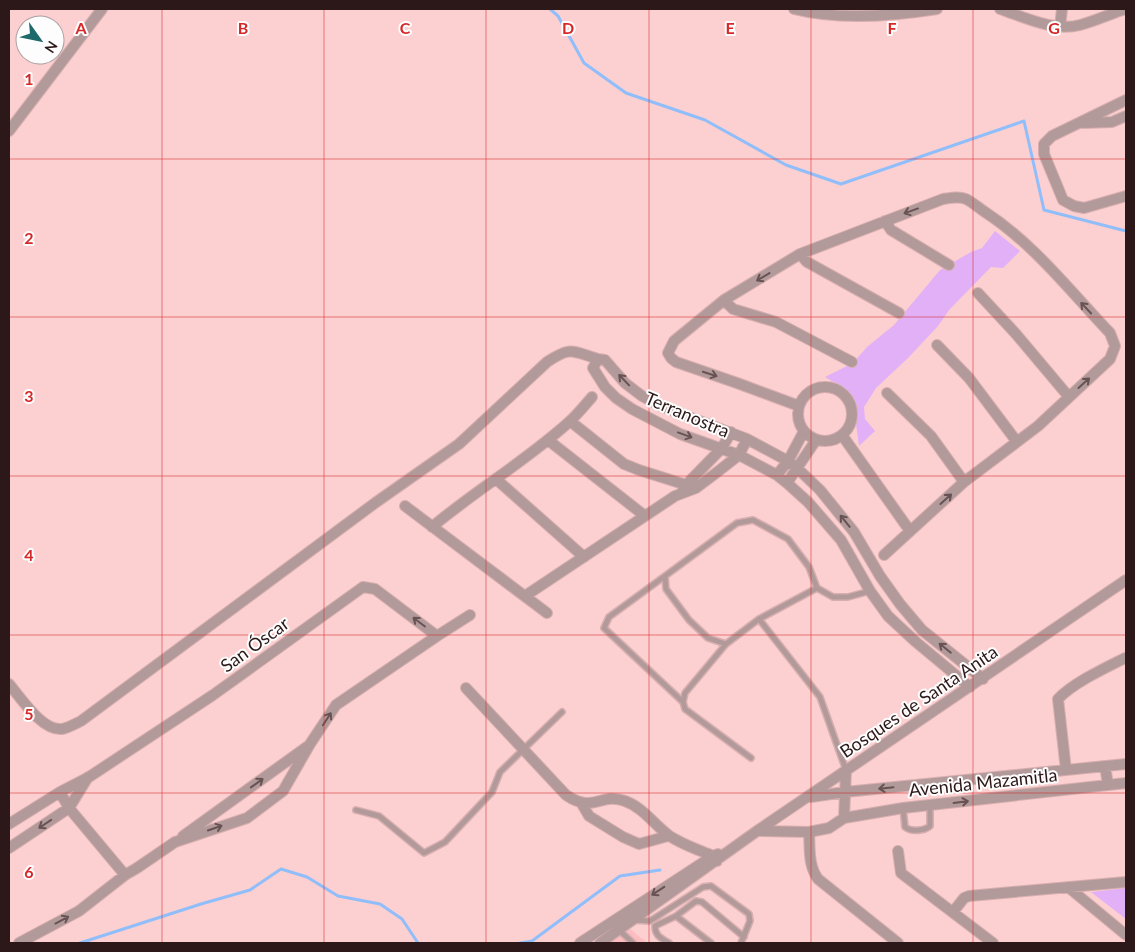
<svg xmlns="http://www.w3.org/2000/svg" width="1135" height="952" font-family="Lato,sans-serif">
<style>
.built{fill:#fdbcbf}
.green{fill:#e2b0f7}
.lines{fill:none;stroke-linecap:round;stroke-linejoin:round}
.stream{stroke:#90befa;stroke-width:3}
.lane-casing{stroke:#d7aeaf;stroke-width:8}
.street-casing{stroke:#d7aeaf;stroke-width:12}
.lane{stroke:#b29a9a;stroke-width:5}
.street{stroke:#b29a9a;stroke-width:10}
.oneway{stroke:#685253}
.grid{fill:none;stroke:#d62828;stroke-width:1;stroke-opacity:0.55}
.labels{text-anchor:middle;stroke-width:4;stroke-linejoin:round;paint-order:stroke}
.street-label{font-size:18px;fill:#2c1819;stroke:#fdfdfd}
.grid-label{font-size:16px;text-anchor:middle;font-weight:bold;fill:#d62828;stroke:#fdfdfd;stroke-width:4;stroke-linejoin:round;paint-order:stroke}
</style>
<rect width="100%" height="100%" fill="#fccfd0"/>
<path class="built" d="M629,928L647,943H607Z"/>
<path class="green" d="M995,231L1020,251L1003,268L991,267L949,310L938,326L908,358L876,388L864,407L865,419L875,431L859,446L856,424L857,407L846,389L825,377L853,363L867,347L894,325L940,270L971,252L982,248Z
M1126,888V919L1091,892H1092Z"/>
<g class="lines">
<path class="stream" d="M550,9L558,16L584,63L626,93L705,120L786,165L841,184L1024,121L1044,210L1126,231
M80,943L201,904L250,890L281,869L307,877L338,896L380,904L402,919L418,943
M520,943L532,941L620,876L660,870"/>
<defs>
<path id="lane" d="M665,576L609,617L604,628L683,702
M817,588L759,619L726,644L708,638L689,620L666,589L665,576L737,523L753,520L788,539L809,567L817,588L833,597H848L870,591
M759,619L820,697L846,770
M726,644L685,693L683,702L685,709L751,758
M903,808L905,827C911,832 924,831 930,826V806
M356,810L379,816L424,853L445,842L492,792L500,772L562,712
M676,916L711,943
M635,920L650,921L703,887L711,886L749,914L750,921L741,943
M619,930L633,943
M669,943C661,938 655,936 655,926L676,916L696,901L702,902L744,937"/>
<path id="street" d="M794,9C837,20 893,16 937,9
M1000,9C1024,17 1054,32 1080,25C1095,21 1110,14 1125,9
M1060,27L1062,9
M1126,100L1052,136L1044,144V154L1063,200L1074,206L1084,208L1126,196
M1084,123L1112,122L1126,116
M9,131L102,9
M885,221L891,230L949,265
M800,254L807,262L899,313
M978,293L1016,334L1069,397
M724,300L733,309L776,322L852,362
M937,345L969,378L1017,442
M798 414a27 27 0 1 1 54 0a27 27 0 1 1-54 0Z
M887,393L931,436L964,482
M799,406L737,383L676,362L671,358L668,353L674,341L724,300L800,254L943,199C951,198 958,196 966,199C972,202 979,208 985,212C1034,244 1070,291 1110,333L1115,346L1110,359L1038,426L964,482L884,555
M570,421L624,464L639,470L696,488
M842,435L910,531
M548,440L645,516
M777,475L788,461L804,431
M496,479L584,557
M787,483L816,440
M683,488L722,448L731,432
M405,506L547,613
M432,527C476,490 526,461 569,422C577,415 585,405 592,397
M525,596L675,496L696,488L716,473L739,455L747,439
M437,636L470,615
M9,684C21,698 42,731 62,729C68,728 75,724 81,721L375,503L459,444L547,362C571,346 572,351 598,359
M970,687L916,642L888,616L870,591L841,540L808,502L787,483L777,475L739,455L680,434L632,409L616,398L605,387L593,368L598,359L605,360L625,383L642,396L663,407L747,439L788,461L797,468L820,490L854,532L880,576L900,604L922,630L983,679
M466,688L566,795C594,814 600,792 625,801C642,807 653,823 667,834C678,843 699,850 713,856L717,861
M1105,766L1108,785
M1066,770L1058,699C1073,683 1105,668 1125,658
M60,792L69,808L125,875
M811,797L845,792L1126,764
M582,804L589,816L623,837L639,844L668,836
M844,818L846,770
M9,824L60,792L89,777L213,695L363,587L375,589L437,636L336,705L310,744L283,791L247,818L175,842L137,868L125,875L79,911L19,943
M758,831L809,832L829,828L844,818L903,808L1126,783
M809,832C810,849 808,865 818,879L898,943
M183,836L308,746
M9,848L69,808L88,777
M898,851L901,873L993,943
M1068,887L1126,935
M953,912L964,898L969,896L1126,882
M580,943L713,856L718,854
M600,943L757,831L1126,580"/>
</defs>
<use href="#lane" class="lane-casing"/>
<use href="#street" class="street-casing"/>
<use href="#lane" class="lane"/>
<use href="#street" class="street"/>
</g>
<defs><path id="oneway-shaft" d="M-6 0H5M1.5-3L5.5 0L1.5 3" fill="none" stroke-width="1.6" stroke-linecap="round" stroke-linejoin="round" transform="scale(1.25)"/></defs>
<g class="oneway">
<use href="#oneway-shaft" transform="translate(911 211) rotate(160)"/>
<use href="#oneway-shaft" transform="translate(763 277) rotate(149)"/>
<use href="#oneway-shaft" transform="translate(1086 308) rotate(-133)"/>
<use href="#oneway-shaft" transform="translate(710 374) rotate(18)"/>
<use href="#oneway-shaft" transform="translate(624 380) rotate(-134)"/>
<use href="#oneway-shaft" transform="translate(1084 383) rotate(-42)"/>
<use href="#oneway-shaft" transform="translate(685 435) rotate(20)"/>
<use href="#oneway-shaft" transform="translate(946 499) rotate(-42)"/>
<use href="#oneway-shaft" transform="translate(845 521) rotate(-129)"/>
<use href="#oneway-shaft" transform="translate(419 622) rotate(-143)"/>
<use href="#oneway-shaft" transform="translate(945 648) rotate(-141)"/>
<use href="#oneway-shaft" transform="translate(327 719) rotate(-57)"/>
<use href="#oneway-shaft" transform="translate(257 783) rotate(-36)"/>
<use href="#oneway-shaft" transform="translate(886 788) rotate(174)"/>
<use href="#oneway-shaft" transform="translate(961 802) rotate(-7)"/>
<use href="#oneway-shaft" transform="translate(45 824) rotate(146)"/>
<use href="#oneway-shaft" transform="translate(215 828) rotate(-19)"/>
<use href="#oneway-shaft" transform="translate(658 891) rotate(147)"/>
<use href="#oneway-shaft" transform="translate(62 920) rotate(-28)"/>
</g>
<path class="grid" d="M162,9V943M324,9V943M486,9V943M649,9V943M811,9V943M973,9V943M9,159H1126M9,317H1126M9,476H1126M9,635H1126M9,793H1126"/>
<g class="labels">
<g class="street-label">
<text transform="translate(687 415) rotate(23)" y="6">Terranostra</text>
<text transform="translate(255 645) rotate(-36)" y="6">San Óscar</text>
<text transform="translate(919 702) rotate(-34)" y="6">Bosques de Santa Anita</text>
<text transform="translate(983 783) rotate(-6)" y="6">Avenida Mazamitla</text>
</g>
</g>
<g class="grid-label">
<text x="81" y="34">A</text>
<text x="243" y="34">B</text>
<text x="405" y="34">C</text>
<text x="568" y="34">D</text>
<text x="730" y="34">E</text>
<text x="892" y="34">F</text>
<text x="1054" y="34">G</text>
<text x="29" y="85">1</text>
<text x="29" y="244">2</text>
<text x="29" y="402">3</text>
<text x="29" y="561">4</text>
<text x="29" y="720">5</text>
<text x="29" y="878">6</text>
</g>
<rect width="1135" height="952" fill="none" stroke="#2c1819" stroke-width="20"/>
<g transform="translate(40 40) rotate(123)"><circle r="24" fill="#fdfdfd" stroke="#a9a1a2"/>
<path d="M0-4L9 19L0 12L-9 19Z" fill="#1e6a6b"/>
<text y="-8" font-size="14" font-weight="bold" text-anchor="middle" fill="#2c1819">N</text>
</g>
</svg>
